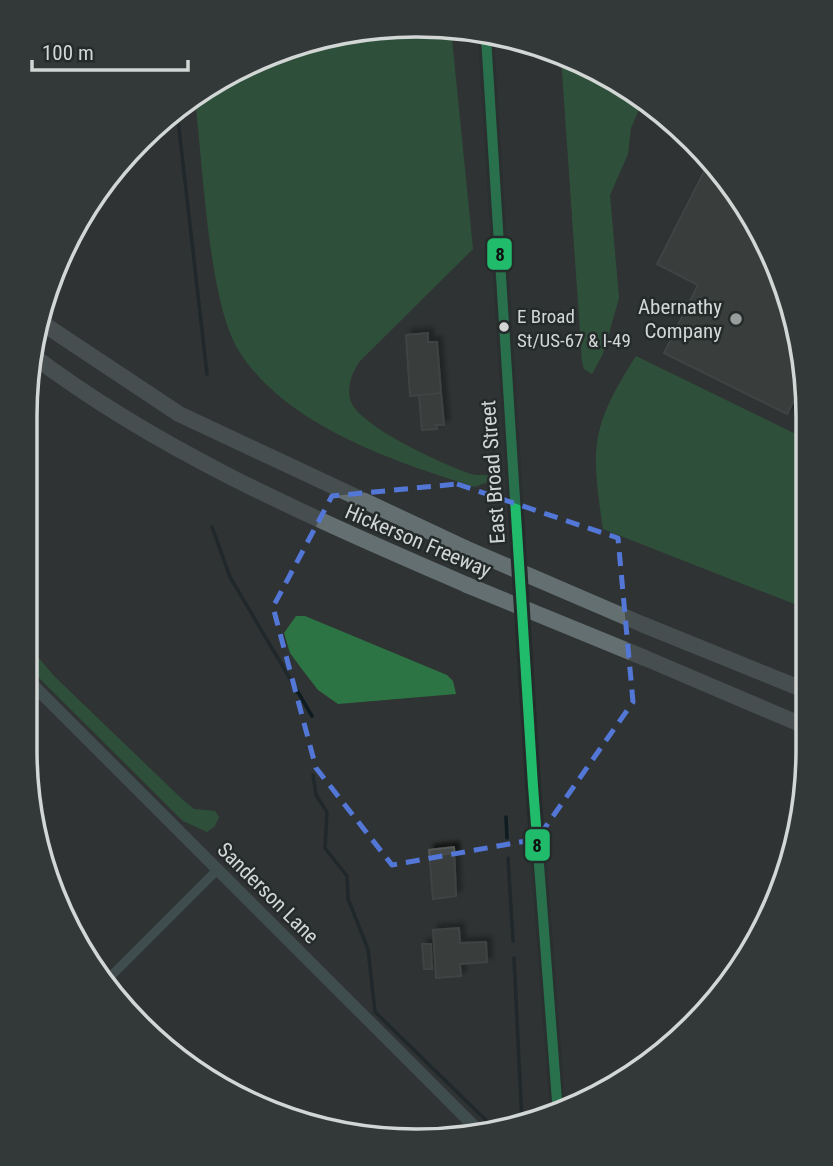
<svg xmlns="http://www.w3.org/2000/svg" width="833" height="1166" font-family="'Roboto Condensed',sans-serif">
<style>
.forest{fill:#2d7445}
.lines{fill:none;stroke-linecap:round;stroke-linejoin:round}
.stream{stroke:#0e1c22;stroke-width:3.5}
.building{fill:#454847;stroke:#575959;stroke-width:2;filter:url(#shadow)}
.street{stroke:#556e71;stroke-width:9}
.secondary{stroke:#536e71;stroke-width:12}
.primary{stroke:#586f72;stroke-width:14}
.highway{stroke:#636f71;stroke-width:16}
.highway-bridge{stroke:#636f71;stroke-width:16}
.bus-1-casing{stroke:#252a2a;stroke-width:16}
.bus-1{stroke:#20bc6c;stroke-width:10}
.marked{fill:none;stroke:#5377d7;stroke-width:5;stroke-dasharray:14 9;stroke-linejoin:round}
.poi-dot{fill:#999d9c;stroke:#252a2a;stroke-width:2.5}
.bus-dot{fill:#d2d6d5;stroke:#252a2a;stroke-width:2.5}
.labels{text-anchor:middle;stroke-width:5;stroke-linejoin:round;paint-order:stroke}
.bus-label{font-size:19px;fill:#d2d6d5;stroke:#252a2a;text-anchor:start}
.poi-label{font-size:21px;fill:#d2d6d5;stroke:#252a2a;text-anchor:end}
.street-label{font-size:21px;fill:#d2d6d5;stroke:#252a2a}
.rim{fill:none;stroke:#d2d6d5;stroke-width:3.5}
.line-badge{stroke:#252a2a;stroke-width:2.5}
.pale-badge-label{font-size:19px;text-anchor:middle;font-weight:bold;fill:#111}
</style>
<defs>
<filter id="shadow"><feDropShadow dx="5" dy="-5" stdDeviation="2" flood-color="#0009"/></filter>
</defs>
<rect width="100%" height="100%" fill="#303333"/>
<path class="forest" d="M442,25L452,39L473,249L360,361C352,372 346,388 351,402C361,427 444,465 471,474C478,476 484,474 492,476L490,481L475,487C395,462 286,426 239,351C208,302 203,162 195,100L291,45Z
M561,57L590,65L641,105L631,128L628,154L610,195L619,298L603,354L592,374L584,369L582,361Z
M636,356L806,439L807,609L603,529C591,447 590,428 636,356Z
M296,616H305L447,675L453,681L456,694L338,704L318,690L301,668L290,653L284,633Z
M27,636L38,657L54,676L182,799L194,809L215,811L219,817L215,826L207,832L183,821L26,665Z"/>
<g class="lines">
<path class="stream" d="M177,111L207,374
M212,527L230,577L312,716
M313,775L316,795L327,812L325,848L347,876L348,899L368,949L375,1012L496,1130
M506,817L507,838
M508,858L513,941
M514,958L522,1123"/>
</g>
<path class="building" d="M711,158L768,243L805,365V378L787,414L664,353L698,285L657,264Z
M428,333V342H437L441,393L410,396L406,335Z
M441,393L444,425H436L437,429L422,430L419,395Z
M454,847L456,896L433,899L429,850Z
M459,928L460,943L486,942L487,962L460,964L461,976L436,978L433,930Z
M422,944H431L432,969H424Z"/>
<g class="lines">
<path class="street" d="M104,983L217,870"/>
<path class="secondary" d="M26,678L482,1134"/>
<path class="primary" d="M486,37L533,786L558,1114"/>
<path class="highway" d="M39,321L179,414L465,548
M32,355C164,455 316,519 467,585
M644,625L807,691
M645,658L807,727"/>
<path class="highway-bridge" d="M465,548L644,625
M467,585L645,658"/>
<defs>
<path id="bus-1" d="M486,37L533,786L558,1114"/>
</defs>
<use href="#bus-1" class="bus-1-casing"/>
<use href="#bus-1" class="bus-1"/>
</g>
<path d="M0 0H833V1166H0ZM457,484L618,538L633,702L537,839L392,865L316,768L273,607L332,496Z" fill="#303333" fill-opacity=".55" fill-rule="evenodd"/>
<path class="marked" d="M457,484L618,538L633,702L537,839L392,865L316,768L273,607L332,496Z"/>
<circle class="poi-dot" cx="736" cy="319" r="7"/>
<circle class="bus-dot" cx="504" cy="327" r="6"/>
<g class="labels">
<g class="bus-label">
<text x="517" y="323">E Broad<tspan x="517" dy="24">St/US-67 &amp; I-49</tspan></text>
</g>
<g class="poi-label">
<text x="722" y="314">Abernathy<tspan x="722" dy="24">Company</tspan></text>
</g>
<g class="street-label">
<text transform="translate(493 472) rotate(-94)" y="7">East Broad Street</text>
<text transform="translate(418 541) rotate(23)" y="7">Hickerson Freeway</text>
<text transform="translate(268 893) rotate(45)" y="7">Sanderson Lane</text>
</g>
</g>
<path d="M0 0H833V1166H0ZM416 37H417A379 379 0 0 1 796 416V750A379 379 0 0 1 417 1129H416A379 379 0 0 1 37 750V416A379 379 0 0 1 416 37Z" fill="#333838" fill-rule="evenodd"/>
<path class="rim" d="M416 37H417A379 379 0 0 1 796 416V750A379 379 0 0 1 417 1129H416A379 379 0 0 1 37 750V416A379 379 0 0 1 416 37Z"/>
<g class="line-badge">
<rect x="486" y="237" width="27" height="34" rx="7" fill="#20bc6c"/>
<rect x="524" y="828" width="27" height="34" rx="7" fill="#20bc6c"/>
</g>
<g class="pale-badge-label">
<text x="500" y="261">8</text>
<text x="537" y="852">8</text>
</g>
<path d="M32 60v10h156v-10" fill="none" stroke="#d2d6d5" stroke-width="3.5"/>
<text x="42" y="60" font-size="21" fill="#d2d6d5" stroke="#252a2a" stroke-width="5" paint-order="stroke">100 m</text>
</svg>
